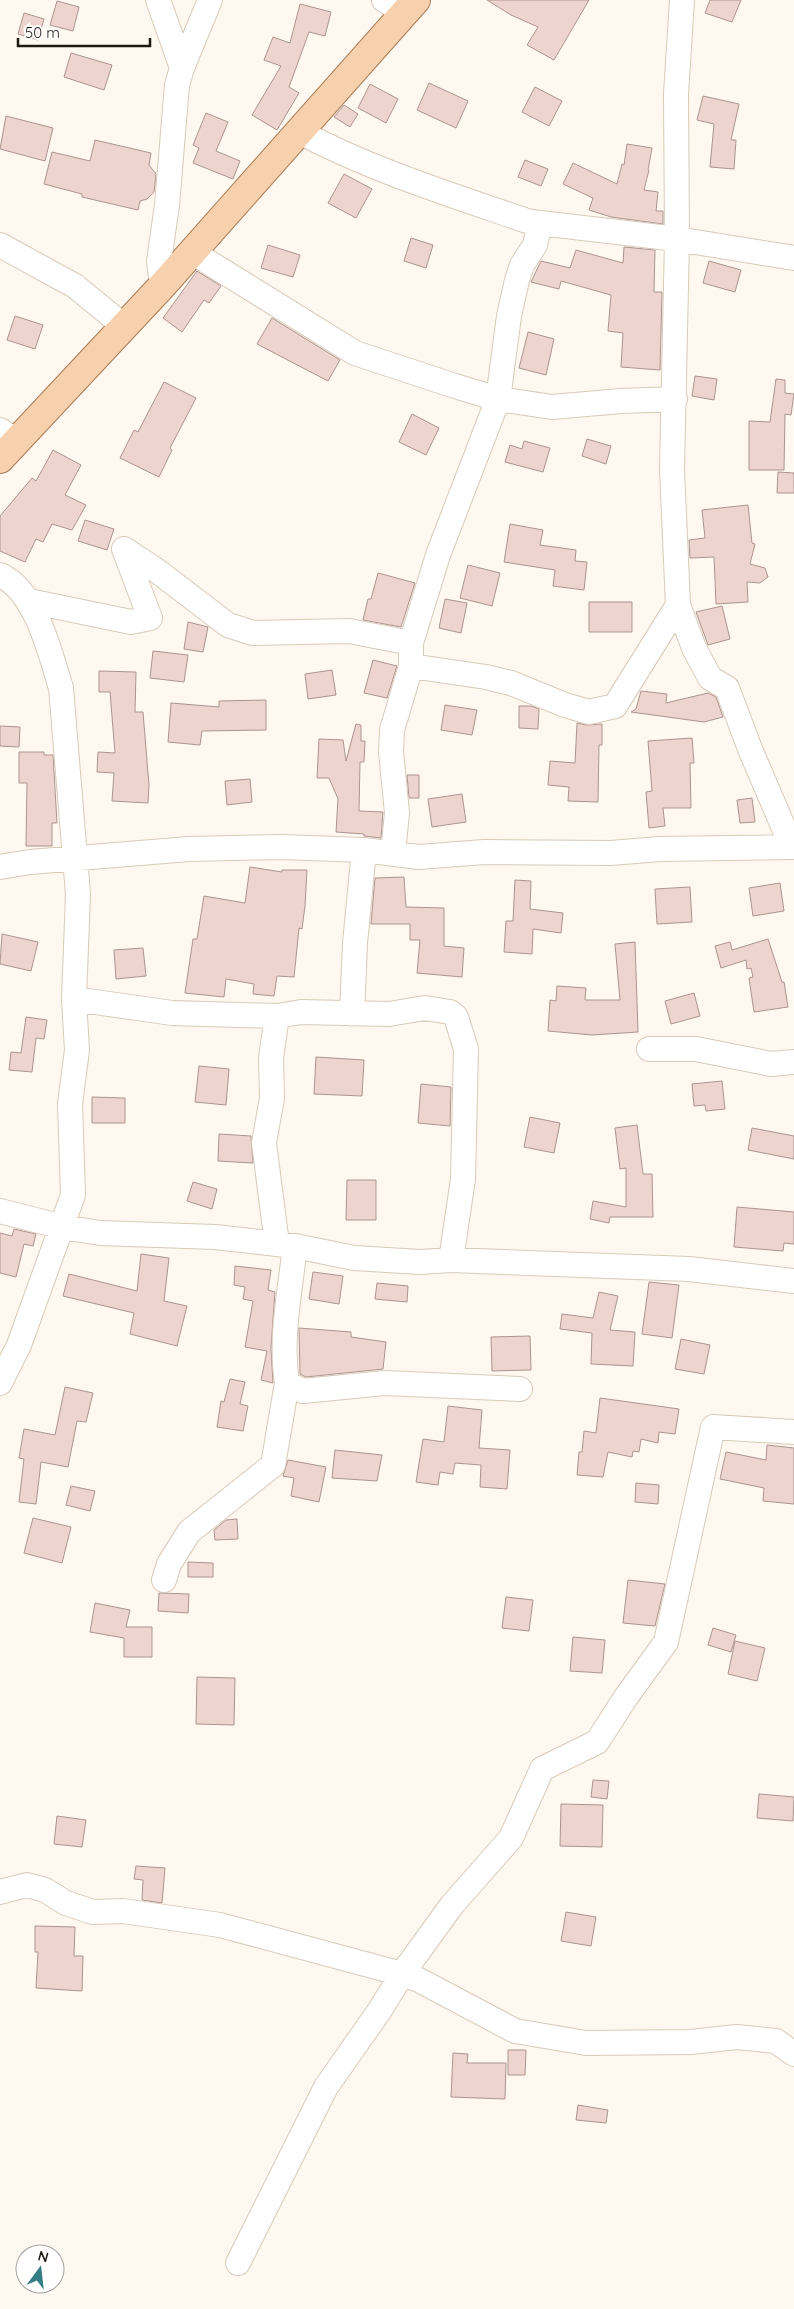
<svg xmlns="http://www.w3.org/2000/svg" width="794" height="2309" font-family="Quicksand,sans-serif">
<style>
.building{fill:#eed4ce;stroke:#ac948f}
.lines{fill:none;stroke-linecap:round;stroke-linejoin:round}
.minor-casing{stroke:#d9cab8;stroke-width:26}
.major-casing{stroke:#a77b53;stroke-width:30}
.minor{stroke:#fff;stroke-width:24}
.major{stroke:#f7d0ad;stroke-width:28}
</style>
<rect width="100%" height="100%" fill="#fef8f1"/>
<path class="building" d="M487,0H589L554,60L527,45L538,27L511,15Z
M710,0H741L732,22L705,13Z
M57,1L79,7L73,31L50,25Z
M300,4L331,12L325,36L309,32L289,87L299,93L277,130L252,115L281,66L264,60L273,37L290,43Z
M24,13L44,19L38,40L18,34Z
M71,53L112,65L104,90L64,77Z
M429,83L468,101L456,128L417,110Z
M370,84L398,99L386,123L358,108Z
M535,87L562,101L549,126L522,112Z
M703,96L739,104L731,140H736L734,169L710,167L714,124L697,120Z
M344,105L358,114L350,127L334,117Z
M206,113L228,122L216,151L240,161L233,179L193,163L199,148L193,145Z
M6,116L53,128L45,161L0,149Z
M95,140L151,153L149,165L156,174L154,192L147,199L140,201L138,210L82,197V194L44,184L52,152L90,161Z
M627,144L652,148L648,170H649L644,190L658,192L656,211H663V224L611,217L589,210L593,198L563,184L573,163L617,184L622,164L624,165Z
M525,160L548,169L541,186L518,177Z
M344,174L372,189L356,218L328,203Z
M411,238L433,245L426,268L404,261Z
M268,245L300,255L293,277L261,268Z
M624,247L655,250L654,292H662L660,370L621,367L623,333L608,331L611,295L561,281L559,289L531,282L541,261L570,268L576,250L623,263Z
M709,261L741,270L735,292L703,283Z
M197,271L221,286L209,303L204,300L182,332L163,318Z
M15,316L43,325L35,349L7,340Z
M272,318L340,360L328,381L257,344Z
M528,332L554,339L546,375L519,368Z
M695,376L717,379L714,400L692,396Z
M776,379L785,380V393L794,394L791,415L785,414L784,470H749V421L770,422Z
M164,382L196,398L170,448L172,450L159,477L120,458L134,430L138,432Z
M412,414L439,428L426,455L399,442Z
M587,439L611,446L606,464L582,456Z
M524,441L550,448L543,472L505,462L510,445L522,449Z
M53,450L81,465L65,495L86,505L72,530L52,524L43,542L36,539L25,562L0,551V516L32,478L36,481Z
M778,472L794,473V493H777Z
M748,505L752,543L755,544L750,564L765,568L768,577L760,583L747,582L748,602L716,604L714,557L690,558L689,540L705,538L702,510Z
M85,520L114,529L107,550L78,541Z
M510,524L543,530L540,545L576,550L575,561L587,562L584,590L553,586L555,570L504,562Z
M468,565L500,573L492,606L460,598Z
M378,573L415,583L401,627L363,620L368,599H371Z
M445,599L467,603L461,633L439,628Z
M589,602H632V632H589Z
M722,606L730,639L708,645L696,612Z
M188,622L208,627L203,652L184,649Z
M153,651L188,655L184,682L150,678Z
M373,660L397,666L387,698L364,693Z
M332,670L336,695L308,699L305,674Z
M99,671L136,672L135,712H143L149,785L148,803L112,801L114,773L97,772L98,752L115,753L110,692H99Z
M641,691L667,694L666,703L708,693L716,697L723,717L704,722L631,712L636,709Z
M266,700V730L202,731L200,745L168,742L171,703L219,707V701Z
M445,705L477,710L472,735L441,730Z
M519,706H531L539,709L538,729L519,728Z
M577,723L586,725L602,724V745H599L598,802L568,801L569,787L548,785L550,761L575,763Z
M356,724L361,725V741H365L364,762H360L359,811L383,812L381,838L364,836V834L336,832L338,799L329,778H317L319,739L343,740L346,761Z
M0,726L20,727L19,747L0,746Z
M692,738L694,763H690L691,808H663L665,826L649,828L646,792L652,791L648,741Z
M19,752H44V755H53L57,823H52V846H26L27,783H19Z
M407,775H419V798H409Z
M250,779L252,802L227,805L225,781Z
M462,794L466,822L432,827L428,799Z
M752,798L755,822L740,823L737,800Z
M250,867L282,872V870H307L305,906L302,929L299,928L294,977L277,976L274,996L253,994L254,984L226,979L224,997L185,993L193,939H197L204,896L245,903Z
M404,877L406,907L444,908V946L464,948L462,977L417,973L420,940H410V924H371L375,878Z
M515,880L531,881L530,909L563,913L561,933L533,929L532,954L504,952L506,921H513Z
M780,883L784,911L753,916L749,888Z
M690,887L692,922L657,924L655,889Z
M2,934L38,942L31,971L0,964Z
M768,939L782,982H784L788,1007L754,1012L749,978L753,977L751,968L747,969L746,960L721,968L715,946L730,942L732,950Z
M635,942L638,1032L592,1035L548,1031L550,1000L556,1001L557,986L586,988L585,1000H620L615,944Z
M143,948L146,976L116,979L114,950Z
M694,993L700,1016L671,1024L665,1001Z
M26,1017L47,1020L44,1039L36,1038L32,1072L9,1070L11,1052L21,1053Z
M316,1057L364,1060L362,1096L314,1094Z
M199,1066L229,1069L226,1105L195,1102Z
M722,1081L725,1109L706,1111L705,1105L694,1106L692,1084Z
M421,1084L451,1087L450,1126L418,1123Z
M92,1097L125,1098V1123H92Z
M530,1117L560,1123L554,1153L524,1147Z
M637,1125L643,1174H652L653,1217H610L609,1223L590,1219L593,1201L626,1207V1168L620,1169L615,1128Z
M752,1128L794,1136V1159L748,1150Z
M219,1134L251,1136L253,1163L218,1161Z
M347,1180H376V1220H346Z
M193,1182L217,1189L212,1209L187,1201Z
M737,1207L794,1212V1244L784,1243L783,1251L734,1247Z
M14,1229L36,1234L33,1246L24,1244L16,1277L0,1273V1233L12,1236Z
M141,1254L169,1258L164,1301L187,1306L177,1346L130,1334L134,1313L63,1296L69,1274L137,1291Z
M235,1266L271,1270L268,1290L275,1292L271,1348L273,1383L261,1380L267,1351L245,1347L253,1301L243,1299L245,1287L234,1285Z
M313,1272L343,1276L339,1304L309,1299Z
M649,1282L679,1285L672,1338L642,1334Z
M377,1283L408,1286L407,1302L375,1299Z
M599,1292L618,1296L610,1330L635,1332L633,1366L591,1364L592,1333L560,1329L562,1314L593,1318Z
M299,1328L351,1332V1337L386,1342L383,1369L306,1377L300,1374Z
M530,1336L531,1370L492,1371L491,1337Z
M681,1339L710,1345L704,1374L675,1369Z
M230,1379L245,1382L240,1404L248,1406L243,1431L217,1427L221,1401L224,1402Z
M65,1387L93,1393L86,1422L77,1421L68,1467L41,1462L36,1504L19,1502L24,1459L19,1458L24,1429L55,1435Z
M600,1398L679,1409L675,1434L659,1432L658,1443L641,1439L639,1452L633,1451L632,1457L608,1452L603,1477L577,1475L579,1452H582L584,1431L596,1433Z
M448,1406L482,1410L479,1448L510,1450L507,1489L480,1487L481,1465L455,1463L453,1474L440,1472L438,1485L416,1482L423,1439L444,1442Z
M767,1445L794,1448V1504L763,1501L764,1488L720,1479L726,1452L766,1460Z
M335,1450L382,1455L377,1481L332,1478Z
M288,1460L326,1467L319,1502L291,1496L294,1478L283,1476Z
M636,1483L659,1485L658,1504L635,1502Z
M71,1486L95,1491L90,1511L66,1505Z
M33,1518L71,1527L62,1563L24,1553Z
M237,1519L238,1539L215,1540L214,1530L226,1520Z
M188,1562L213,1563V1577H188Z
M628,1580L665,1584L655,1626L623,1623Z
M159,1593L189,1594L188,1613L158,1611Z
M506,1597L533,1600L529,1631L502,1628Z
M95,1603L130,1610L126,1627H152V1657H124V1638L90,1632Z
M713,1628L736,1635L731,1652L708,1645Z
M573,1637L605,1640L602,1673L570,1671Z
M735,1641L765,1648L757,1681L728,1674Z
M197,1677L235,1678L234,1725L196,1724Z
M593,1780L609,1781L607,1799L591,1797Z
M759,1794L794,1797L793,1821L757,1818Z
M561,1804L603,1805L602,1847L560,1846Z
M57,1816L86,1820L82,1847L54,1844Z
M136,1866L165,1868L162,1903L142,1900L143,1880L134,1879Z
M566,1912L596,1917L591,1946L561,1941Z
M35,1926L75,1927L74,1956H83L82,1991L36,1988L38,1952H35Z
M508,2050H526L525,2075H508Z
M453,2053L468,2054L467,2063H506L505,2099L451,2097Z
M578,2105L608,2110L606,2123L576,2120Z"/>
<g class="lines">
<defs>
<path id="minor" d="M158,0L182,68
M384,0L405,13
M682,0L676,94L677,239L672,470L678,605L694,648L710,678L727,688L750,749L792,847H794
M298,131C371,170 449,194 527,221L540,223L535,245L522,265L517,280L509,316L498,399L438,555L411,643V666L392,730L391,752L397,813L393,854
M540,223L677,239L794,258
M0,245L75,286L125,327
M192,252L355,353L455,386L498,399L552,407L621,401L675,399
M162,286L159,261L167,205L177,85L182,68L210,0
M0,430L17,441
M124,549L156,570L228,625L253,633L349,631L411,643
M0,575C36,591 50,653 61,688L78,894L74,999L77,1050L70,1104L73,1195L19,1345L0,1383
M29,601L131,622L150,618L124,549
M411,666L486,677L511,683L565,705L589,712L615,706L678,605
M0,867L30,862L189,849L282,847L364,850L419,857L484,852L611,853L659,849L792,847
M74,999L172,1013L277,1016L301,1012L389,1014L425,1008L450,1012L456,1017L466,1049L463,1179L451,1260
M352,1014L355,943L364,850
M649,1049H696L771,1064L794,1062
M0,1211L63,1227L100,1233L215,1237L295,1246L354,1258L420,1262L451,1260L689,1269L794,1281
M277,1244L264,1143L272,1098L271,1058L277,1016
M295,1246C290,1292 280,1337 287,1383L303,1391L385,1383L520,1389
M164,1580L169,1564L189,1532L273,1465L287,1383
M0,1892L27,1885L45,1890L66,1903L93,1912L123,1911L220,1925L402,1974L419,1980L515,2031L586,2043L691,2042L737,2037L776,2041L794,2054
M238,2263L326,2087L380,2010L402,1974L452,1905L511,1838L542,1769L597,1742L626,1697L666,1642L713,1427L794,1432"/>
<path id="major" d="M0,459L162,286L416,0"/>
</defs>
<use href="#minor" class="minor-casing"/>
<use href="#major" class="major-casing"/>
<use href="#minor" class="minor"/>
<use href="#major" class="major"/>
</g>
<g transform="translate(40 2269) rotate(15)"><circle r="24" fill="#ffffff" stroke="#a5a3a0"/>
<path d="M0-4L9 19L0 12L-9 19Z" fill="#357d85"/>
<text y="-8" font-size="14" font-weight="bold" text-anchor="middle" fill="#1e1912">N</text>
</g>
<path d="M18 38v8h132v-8" fill="none" stroke="#1e1912" stroke-width="2.5"/>
<text x="25" y="38" font-size="15" fill="#1e1912" stroke="#ffffff" stroke-width="4" paint-order="stroke">50 m</text>
</svg>
